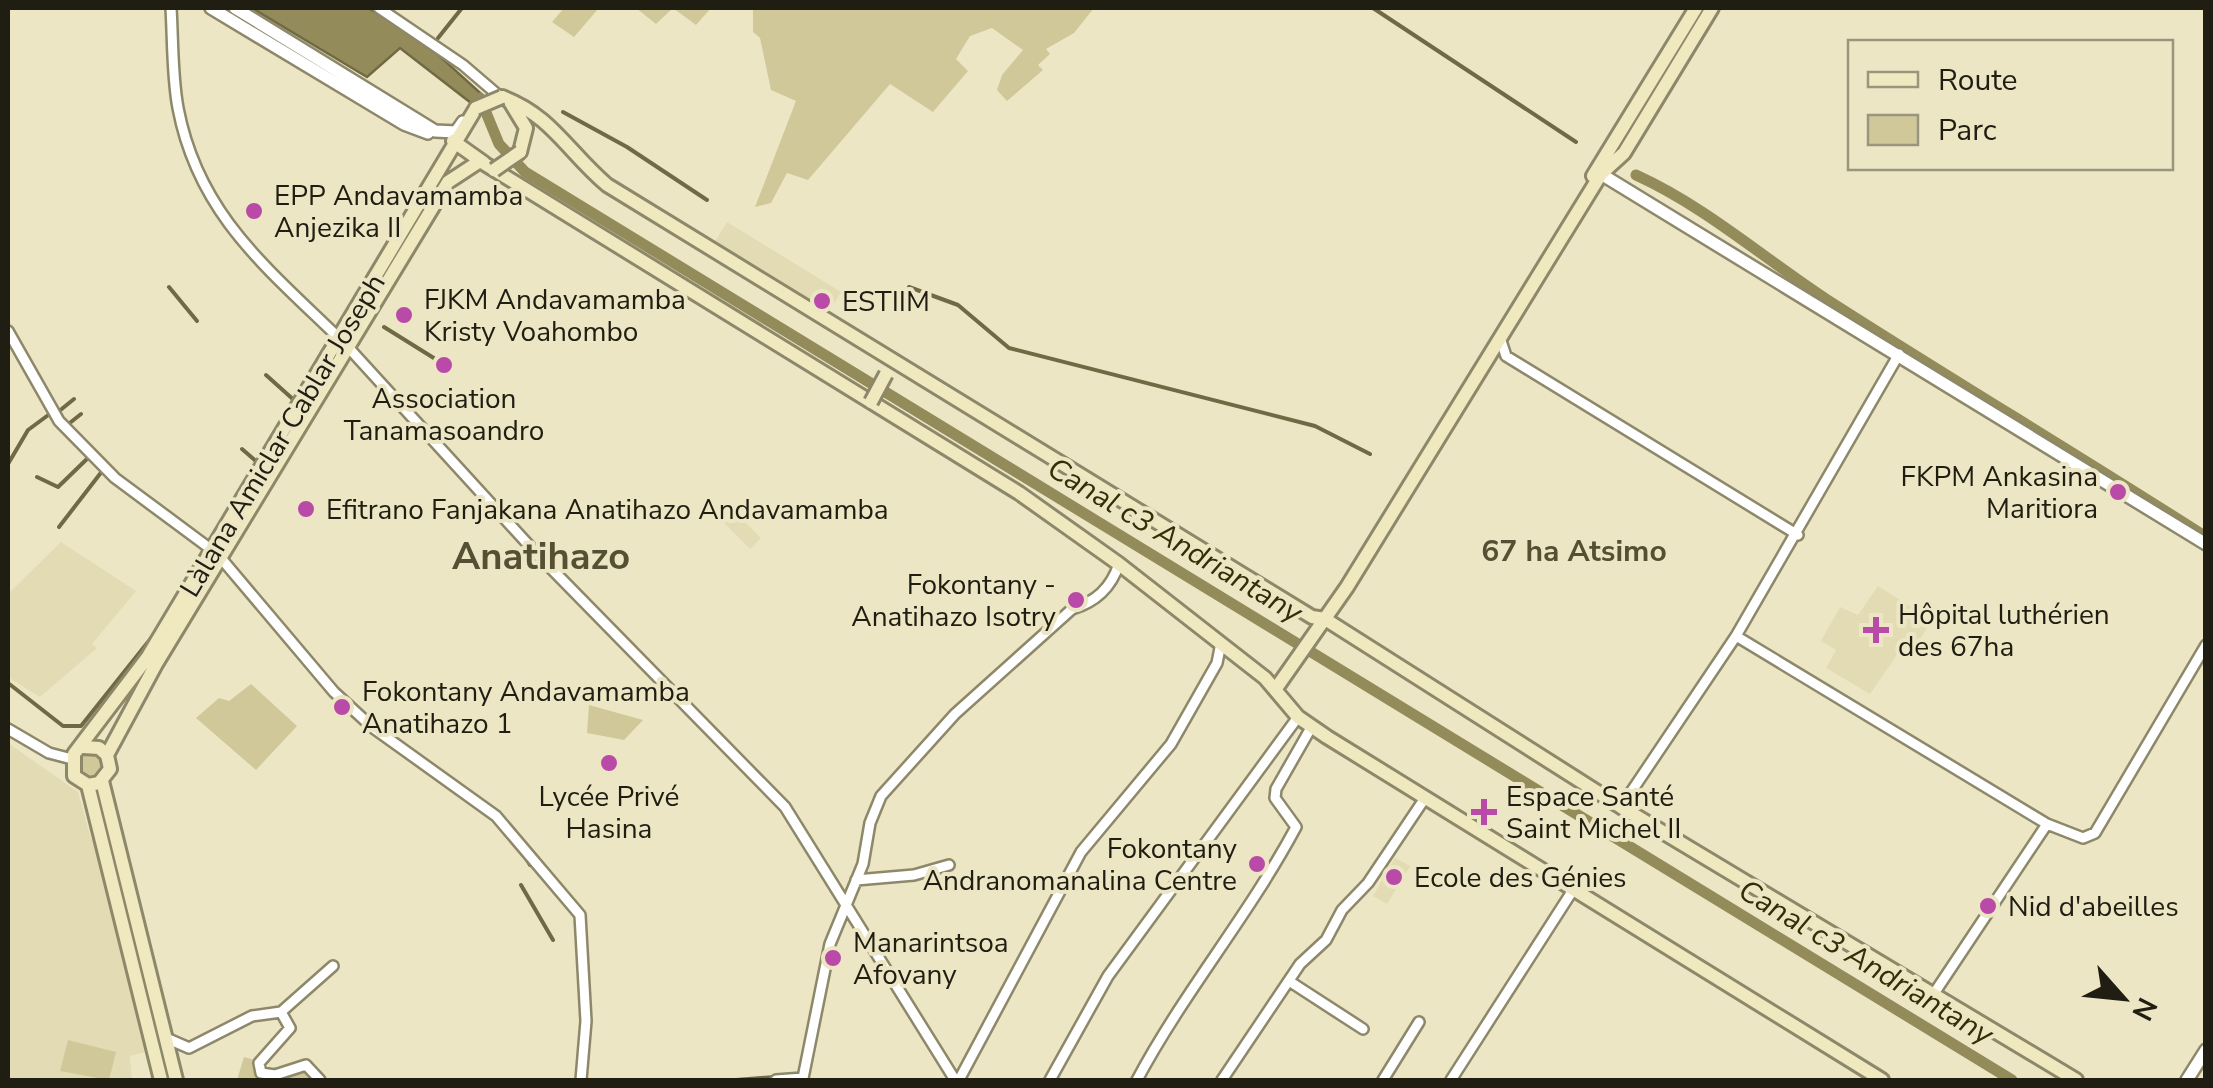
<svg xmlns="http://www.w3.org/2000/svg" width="2213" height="1088" font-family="'Nunito Sans',sans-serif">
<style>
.built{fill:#e2dbb3}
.green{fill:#d1c89a}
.water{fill:#938b5a;stroke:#706a44;stroke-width:2.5}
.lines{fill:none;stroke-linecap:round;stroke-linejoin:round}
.stream{stroke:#706a44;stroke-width:4}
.canal{stroke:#938b5a;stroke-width:11}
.minor-casing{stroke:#8d886a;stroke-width:14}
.tertiary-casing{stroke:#8d886a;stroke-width:16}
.secondary-casing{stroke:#8d886a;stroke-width:18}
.minor{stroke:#fff;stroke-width:9}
.tertiary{stroke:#fff;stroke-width:11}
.secondary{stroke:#f0e9c0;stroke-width:12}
.secondary-bridge-casing{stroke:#8d886a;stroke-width:18;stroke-linecap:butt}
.secondary-bridge{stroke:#f0e9c0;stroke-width:12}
.poi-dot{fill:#b94aa7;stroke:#ece6c5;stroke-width:4}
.labels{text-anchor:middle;stroke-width:8;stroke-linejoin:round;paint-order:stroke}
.poi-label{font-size:28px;fill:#201e12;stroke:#ece6c5;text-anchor:start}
.street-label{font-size:28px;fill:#201e12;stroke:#ece6c5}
.water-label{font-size:30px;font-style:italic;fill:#352e04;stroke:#ece6c5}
.neighbourhood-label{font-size:30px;font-weight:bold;fill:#555033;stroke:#ece6c5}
.district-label{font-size:38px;font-weight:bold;fill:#555033;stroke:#ece6c5}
</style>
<rect width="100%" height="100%" fill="#ece6c5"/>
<path class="built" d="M727,222L841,292L825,318L711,248Z
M734,511L761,538L750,549L723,522Z
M61,542L136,591L92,644L97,648L40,697L8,677V594Z
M1878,586L1932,620L1913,650L1903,646L1870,694L1826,668L1836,650L1821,641L1840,607L1858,615Z
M8,743L78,792L91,839L96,838L146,1052L130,1056L132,1080H8Z
M1395,858L1410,866L1387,904L1373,896Z"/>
<path class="green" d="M564,8H599L574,37L552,22Z
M636,8H711L696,25L673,8L656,24Z
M753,8H1094L1074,33L1046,49L1050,54L1038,65L1043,70L1007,101L997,90L1002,75L1023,50L992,28L970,36L956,59L968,71L933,112L890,84L808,180L787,173L771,203L755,207L796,101L771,90L760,38L753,32Z
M251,684L297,726L256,770L196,718L219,698L229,701Z
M589,705L643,720L624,740L587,733Z
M79 766a12 12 0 1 1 24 0a12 12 0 1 1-24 0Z
M68,1040L116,1052L109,1080L60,1071Z
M244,1057L254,1060L260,1075L304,1071L311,1080H237Z"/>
<path class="water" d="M252,8H368L422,40L489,101L475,106L400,48L367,77Z"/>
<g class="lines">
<path class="stream" d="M1373,8L1576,142
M438,38L462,8
M563,112L627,147L707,200
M169,287L197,321
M909,287L958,305L1009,348L1315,426L1370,454
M384,327L445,365
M266,375L295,401
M58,412L74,399
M66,426L81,414
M242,449L257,462
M8,464L28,430L51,413
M37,477L58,487L90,456
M59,527L103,470
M8,683L63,726H81L156,632
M522,852L530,865
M521,885L553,940
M736,1080L775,1077"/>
<path class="canal" d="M480,98L499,144L525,172L2012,1080
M1636,175C1706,207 1762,257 1826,299C1952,380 2080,456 2206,537"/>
<defs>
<path id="minor" d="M171,8C173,40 172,76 178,108C198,214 267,268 340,339
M379,8L463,65L505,101
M8,331L59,421L115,478L212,550
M1500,338L1506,356L1798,535
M347,346L536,553L785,807L955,1080
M220,557L334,692L372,727L496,816L580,915L586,1021L581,1080
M1736,636L2047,824L2083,838L2095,833L2206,645
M8,729L49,753L72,759
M1621,807L1736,636L1899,354
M856,880L914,875L949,865
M1289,981L1363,1029
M1933,995L2047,824
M281,1012L290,1028L259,1063L261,1073L275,1075L306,1065L320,1080
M166,1038L189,1048L252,1016L281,1012L333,966
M776,1080L803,1078L830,944L863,864L870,823L881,796L955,714L1072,609C1096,602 1111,588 1119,564
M959,1080L1081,852L1171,744L1217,663L1221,643
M1050,1080L1108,976L1298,717
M1137,1080C1184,992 1249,915 1296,827L1275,798L1276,789L1312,726
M1222,1080L1300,964L1326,940L1342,910L1368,883L1425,798
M1383,1080L1419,1022
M1451,1080L1573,890"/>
<path id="tertiary" d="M211,8L404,124L428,133
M235,8L435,131L456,132L463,122
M1595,178L1601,174L2206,544
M2187,1080L2206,1050"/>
<path id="secondary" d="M502,97C551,115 568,152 607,185L1312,617L1325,619L1621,807L2076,1080
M509,100L526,128L520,152
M453,141L484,163
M480,161L1019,493L1119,564L1265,678L1298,717L1327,737L1882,1080
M1593,176L1696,8
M1277,687L1347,587L1601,174L1624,153L1712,8
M83,747L99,748L107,755L110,769L99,783L88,785L74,776V754L147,658L476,108
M107,755L156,664L448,182L480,161
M102,781L176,1080
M88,785L161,1080"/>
</defs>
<use href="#minor" class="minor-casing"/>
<use href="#tertiary" class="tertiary-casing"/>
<use href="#secondary" class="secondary-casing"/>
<use href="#minor" class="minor"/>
<use href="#tertiary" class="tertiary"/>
<use href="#secondary" class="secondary"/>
<defs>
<path id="secondary-bridge" d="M476,108L502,97
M494,170L520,152
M871,402L886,374"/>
</defs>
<use href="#secondary-bridge" class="secondary-bridge-casing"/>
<use href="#secondary-bridge" class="secondary-bridge"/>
</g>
<g class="poi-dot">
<circle cx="254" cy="211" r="10"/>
<circle cx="822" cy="301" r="10"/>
<circle cx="404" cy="315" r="10"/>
<circle cx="444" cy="365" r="10"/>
<circle cx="2118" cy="492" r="10"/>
<circle cx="306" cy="509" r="10"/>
<circle cx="1076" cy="600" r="10"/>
<path d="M1871 615h10v10h10v10h-10v10h-10v-10h-10v-10h10z"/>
<circle cx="342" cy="707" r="10"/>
<circle cx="609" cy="763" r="10"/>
<path d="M1479 797h10v10h10v10h-10v10h-10v-10h-10v-10h10z"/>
<circle cx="1257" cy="864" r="10"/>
<circle cx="1394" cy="877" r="10"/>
<circle cx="1988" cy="906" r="10"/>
<circle cx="833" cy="958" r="10"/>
</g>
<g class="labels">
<g class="poi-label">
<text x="274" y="205">EPP Andavamamba<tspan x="274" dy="32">Anjezika II</tspan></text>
<text x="424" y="309">FJKM Andavamamba<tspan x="424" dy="32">Kristy Voahombo</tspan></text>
<text x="842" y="311">ESTIIM</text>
<text x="444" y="408" text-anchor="middle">Association<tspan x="444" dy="32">Tanamasoandro</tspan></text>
<text x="2098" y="486" text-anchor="end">FKPM Ankasina<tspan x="2098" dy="32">Maritiora</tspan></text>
<text x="326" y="519">Efitrano Fanjakana Anatihazo Andavamamba</text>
<text x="1056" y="594" text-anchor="end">Fokontany -<tspan x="1056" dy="32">Anatihazo Isotry</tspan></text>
<text x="1898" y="624">Hôpital luthérien<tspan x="1898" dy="32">des 67ha</tspan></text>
<text x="362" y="701">Fokontany Andavamamba<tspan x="362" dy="32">Anatihazo 1</tspan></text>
<text x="609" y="806" text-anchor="middle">Lycée Privé<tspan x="609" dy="32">Hasina</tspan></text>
<text x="1506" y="806">Espace Santé<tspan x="1506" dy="32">Saint Michel II</tspan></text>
<text x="1237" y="858" text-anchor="end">Fokontany<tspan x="1237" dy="32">Andranomanalina Centre</tspan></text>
<text x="1414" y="887">Ecole des Génies</text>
<text x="2008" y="916">Nid d'abeilles</text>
<text x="853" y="952">Manarintsoa<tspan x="853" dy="32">Afovany</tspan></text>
</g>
<g class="street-label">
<text transform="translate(282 435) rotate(-59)" y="10">Làlana Amiclar Cablar Joseph</text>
</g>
<g class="water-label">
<text transform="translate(1175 540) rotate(31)" y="10">Canal c3 Andriantany</text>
<text transform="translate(1866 962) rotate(31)" y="10">Canal c3 Andriantany</text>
</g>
<g class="neighbourhood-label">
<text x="1574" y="561">67 ha Atsimo</text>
</g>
<g class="district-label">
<text x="541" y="569">Anatihazo</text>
</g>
</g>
<rect width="2213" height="1088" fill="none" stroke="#201e12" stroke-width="20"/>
<rect x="1848" y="40" width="325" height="130" fill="#ece6c5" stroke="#9a967d" stroke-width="2.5"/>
<rect x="1868" y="72" width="50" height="15" fill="#f0e9c0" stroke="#9a967d" stroke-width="2.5"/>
<text x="1938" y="90" font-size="30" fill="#201e12">Route</text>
<rect x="1868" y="115" width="50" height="30" fill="#d1c89a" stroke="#9a967d" stroke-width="2.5"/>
<text x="1938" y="140" font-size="30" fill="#201e12">Parc</text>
<g transform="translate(2123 998) rotate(117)" stroke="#ece6c5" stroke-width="8" paint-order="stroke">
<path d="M0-8L18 38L0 25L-18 38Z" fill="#201e12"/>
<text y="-15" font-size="28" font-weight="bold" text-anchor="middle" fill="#201e12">N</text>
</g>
</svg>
